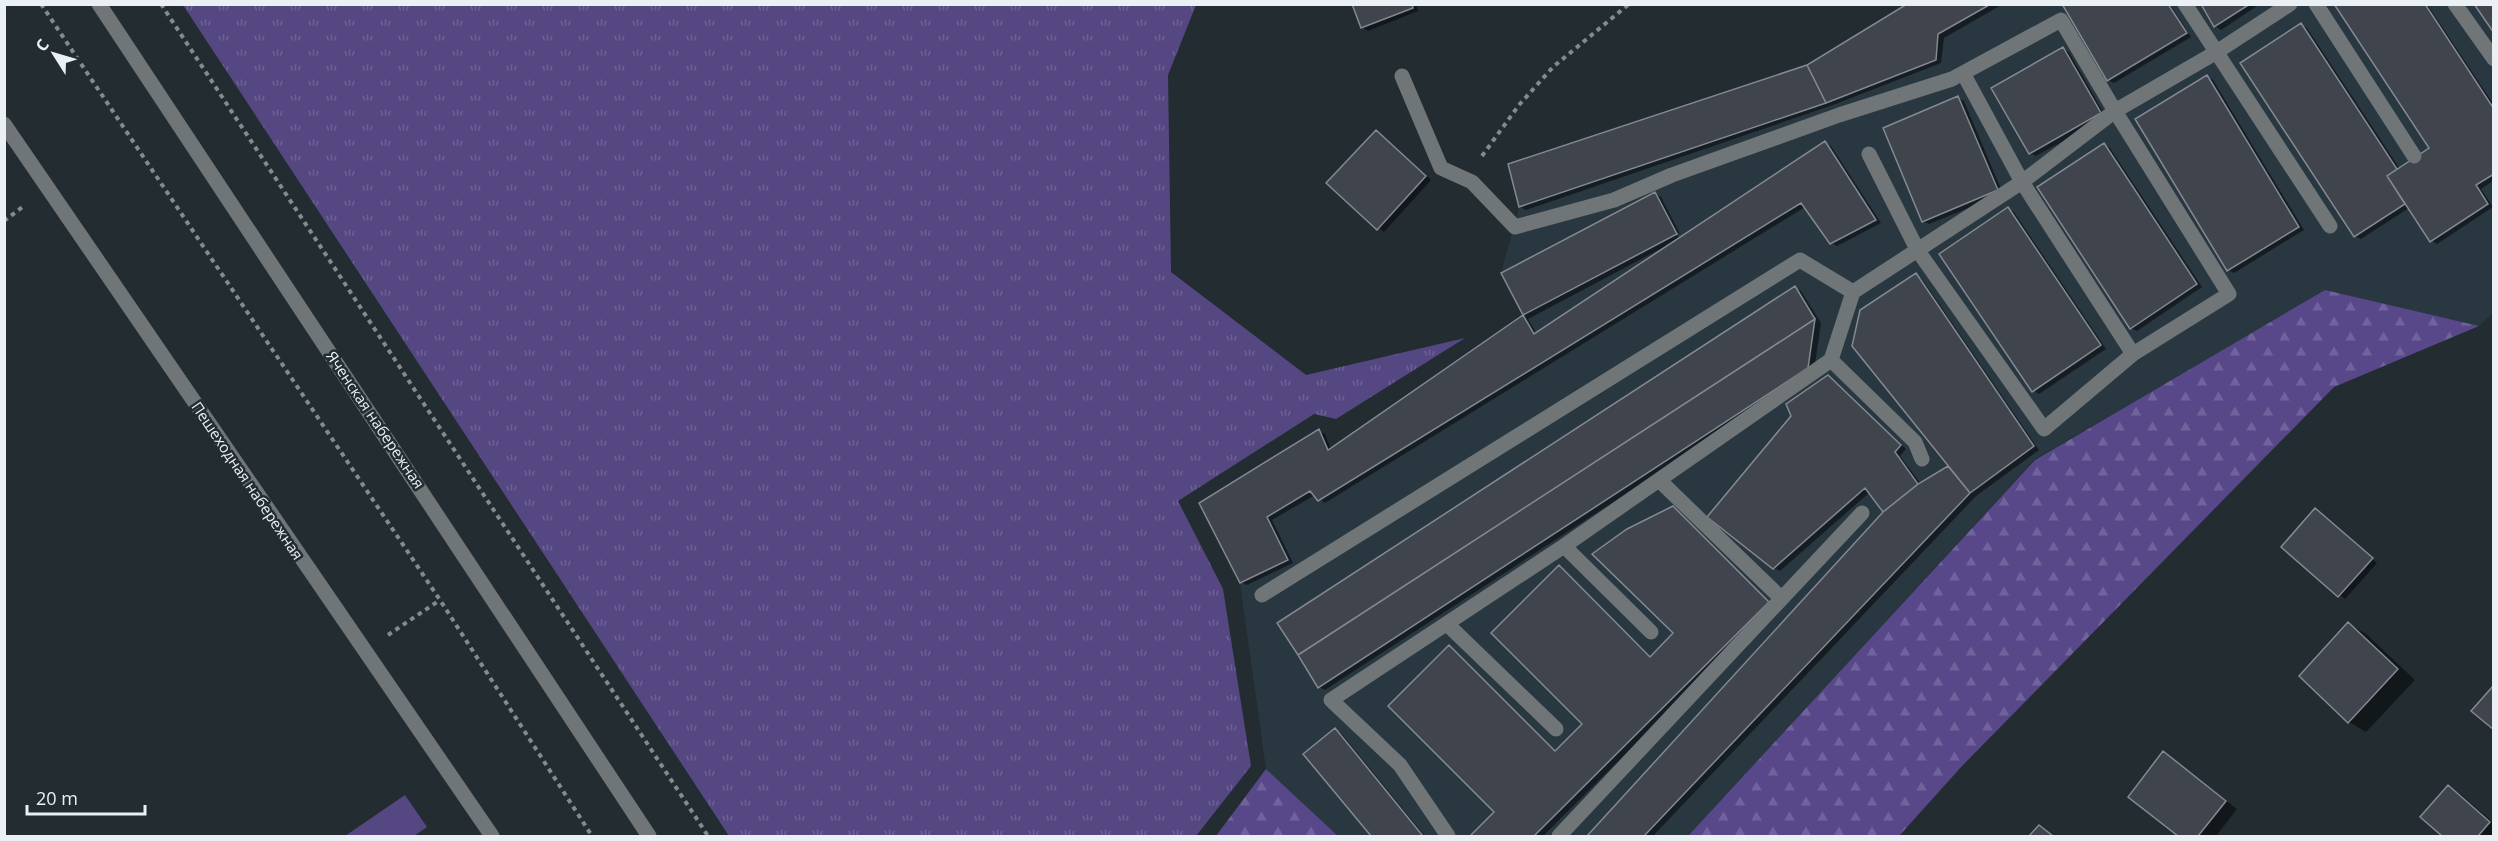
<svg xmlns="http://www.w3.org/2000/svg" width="2498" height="841" font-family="'Open Sans',sans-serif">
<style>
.built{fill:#283740}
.grass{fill:url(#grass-tufts)}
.forest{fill:url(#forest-firs)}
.pitch{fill:#554782}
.shadow{fill:#0007;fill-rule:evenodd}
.building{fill:#40454d;stroke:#848993;stroke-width:1.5}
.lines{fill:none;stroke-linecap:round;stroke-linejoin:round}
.path{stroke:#848b90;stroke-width:4;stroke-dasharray:4.5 4.5;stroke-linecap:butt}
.minor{stroke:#707677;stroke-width:15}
.labels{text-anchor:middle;stroke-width:5;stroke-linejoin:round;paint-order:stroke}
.street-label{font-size:15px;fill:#eaf0f4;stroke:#232c31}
</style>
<defs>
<pattern id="grass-tufts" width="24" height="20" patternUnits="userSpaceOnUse" patternTransform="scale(1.5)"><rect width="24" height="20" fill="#554782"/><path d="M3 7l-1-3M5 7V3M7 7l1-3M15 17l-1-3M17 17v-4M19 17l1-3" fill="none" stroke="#6e6294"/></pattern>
<pattern id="forest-firs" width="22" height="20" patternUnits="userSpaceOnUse" patternTransform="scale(1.5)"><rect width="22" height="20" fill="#58488a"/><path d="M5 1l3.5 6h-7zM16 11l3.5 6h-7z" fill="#70639b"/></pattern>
</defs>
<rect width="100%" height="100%" fill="#232c31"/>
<path class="built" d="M1907,5H2493V313L2479,326L2325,291L2035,459L1688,836H1338L1266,769L1240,583L1199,503L1319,429L1328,449L1523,316L1501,273L1519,208L1508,164L1807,65Z"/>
<path class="grass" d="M183,5H1196L1168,75L1171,272L1306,375L1465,338L1336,419L1314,414L1178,501L1223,589L1251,766L1196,836H729Z"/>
<path class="forest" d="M2325,290L2479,326L2334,387L1962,766L1899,836H1688L2035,460Z
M1266,769L1338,836H1216Z"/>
<path class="pitch" d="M405,795L427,827L414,836H345Z"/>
<path class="shadow" d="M1354,4H1416L1418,11L1368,31L1362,27Z
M1910,4H2003L1944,38L1941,63L1833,105L1526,210L1520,207L1808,66Z
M2064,4H2170L2191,37L2114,83L2108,80Z
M2202,4H2260L2221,30L2215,26Z
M2336,4H2427L2494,105V180L2481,189L2493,207L2437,244L2432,241L2409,208L2361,239L2355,236L2301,25L2307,28L2400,169L2431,149Z
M2063,49L2069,52L2106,117L2036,156L2030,153Z
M2207,76L2213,80L2304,230L2234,273L2228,270Z
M1958,98L1964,101L2003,194L1929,224L1923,221Z
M1382,135L1431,180L1384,232L1328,183Z
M1825,143L1831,146L1881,223L1837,246L1831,243L1805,207L1325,503L1315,495L1272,520L1293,563L1247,585L1241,582L1201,503L1319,431L1325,434L1331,449L1525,316L1503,274L1655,194L1661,197L1680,234L1671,229L1670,232L1681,238ZM1664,247L1665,249L1537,334L1528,319Z
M2104,145L2110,148L2202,287L2137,331L2131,328Z
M2008,209L2014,212L2106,349L2039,394L2033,390Z
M1916,275L1922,279L2039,450L1976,496L1653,836H1589L1885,512L1870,492L1780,571L1774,568L1828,377L1906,449L1900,456L1921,484L1950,467Z
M1795,288L1801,291L1821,323L1814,371L1325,690L1319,687Z
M1673,508L1774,606L1543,836H1475L1473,835L1496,812L1449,647L1557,752L1584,724L1559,567L1651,657L1675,633Z
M2321,514L2377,563L2345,599L2283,547Z
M2349,624L2366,634L2415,680L2366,732L2349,722Z
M1336,730L1341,733L1425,836H1373L1305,754Z
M2164,753L2237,809L2216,836H2180L2130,797Z
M2448,787L2460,794L2494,823V836H2444L2422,817Z"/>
<path class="building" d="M1352,4H1412L1413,8L1361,28Z
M1907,4H1991L1938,34L1936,60L1826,103L1807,65Z
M2062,4H2168L2187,33L2107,81Z
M2201,4H2250L2214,27Z
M2334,4H2425L2494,109V174L2476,185L2488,204L2430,242L2387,176L2429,148Z
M2474,4H2494V33Z
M2301,23L2397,169L2387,176L2405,204L2354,237L2240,63Z
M2063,47L2101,113L2029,154L1991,88Z
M1807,65L1826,103L1519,207L1508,164Z
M2207,75L2299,227L2227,271L2135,119Z
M1958,96L1998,190L1922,222L1883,128Z
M1376,130L1426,176L1377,230L1326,183Z
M1825,141L1876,220L1830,244L1801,203L1318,501L1310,491L1267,517L1288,560L1240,583L1199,503L1319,429L1328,450L1523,315L1534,334Z
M2104,143L2197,284L2130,329L2037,187Z
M1655,192L1677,234L1523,315L1501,273Z
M2008,207L2101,345L2032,392L1939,254Z
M1916,273L2034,446L1970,493L1852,346L1860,310Z
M1795,286L1815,319L1298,655L1277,623Z
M1815,319L1808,368L1318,688L1298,655Z
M1828,375L1901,445L1895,452L1918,484L1883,512L1865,488L1773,569L1707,517L1791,416L1786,404Z
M1948,466L1970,493L1644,836H1587L1883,512L1918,484Z
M1673,506L1769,602L1534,836H1473L1471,835L1494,812L1388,706L1449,645L1555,751L1582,724L1491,633L1559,565L1650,657L1673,633L1592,554L1627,529Z
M2315,508L2373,558L2338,597L2281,547Z
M2348,622L2398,669L2348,723L2299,676Z
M2494,685V730L2471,711Z
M1335,728L1423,836H1371L1303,754Z
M2163,751L2226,801L2198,836H2178L2128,797Z
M2448,785L2490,822L2478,836H2442L2420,817Z
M2039,825L2053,836H2029Z"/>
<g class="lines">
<path class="path" d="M41,4L440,600L592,836
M161,4L708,836
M1482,156L1519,105L1553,67L1629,4
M4,221L25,205
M388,635L440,600"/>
<path class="minor" d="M99,4L649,836
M2185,4L2330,226
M2316,4L2414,156
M2455,4L2494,59
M1402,76L1441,168L1472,182L1515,227L1614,200L1672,175L1839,115L1952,79L2061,20L2115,111L2229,294L2133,354
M4,124L492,836
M1869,154L1918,251L2044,429L2133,354L2022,182L1963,73
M1831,360L1915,442L1922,459
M1660,481L1781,598
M1564,546L1651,632
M1262,595L1800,260L1853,292L2022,182L2115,111L2215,53L2290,4
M1447,624L1556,729
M1448,836L1400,765L1331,700L1564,546L1831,360L1853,292
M1559,836L1862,513"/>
</g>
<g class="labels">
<g class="street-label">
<text transform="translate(375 420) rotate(56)" y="5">Яченская набережная</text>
<text transform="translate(247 481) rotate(56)" y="5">Пешеходная набережная</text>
</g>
</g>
<rect width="2498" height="841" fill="none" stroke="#eaf0f4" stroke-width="12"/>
<g transform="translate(54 54) rotate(307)" stroke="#232c31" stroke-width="4.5" paint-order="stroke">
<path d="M0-4.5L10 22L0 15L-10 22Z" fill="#eaf0f4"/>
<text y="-9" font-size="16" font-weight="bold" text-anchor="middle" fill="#eaf0f4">С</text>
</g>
<path d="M27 805v9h118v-9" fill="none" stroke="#eaf0f4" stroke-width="3"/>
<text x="36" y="805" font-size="18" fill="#eaf0f4" stroke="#232c31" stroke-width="4.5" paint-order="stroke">20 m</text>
</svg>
